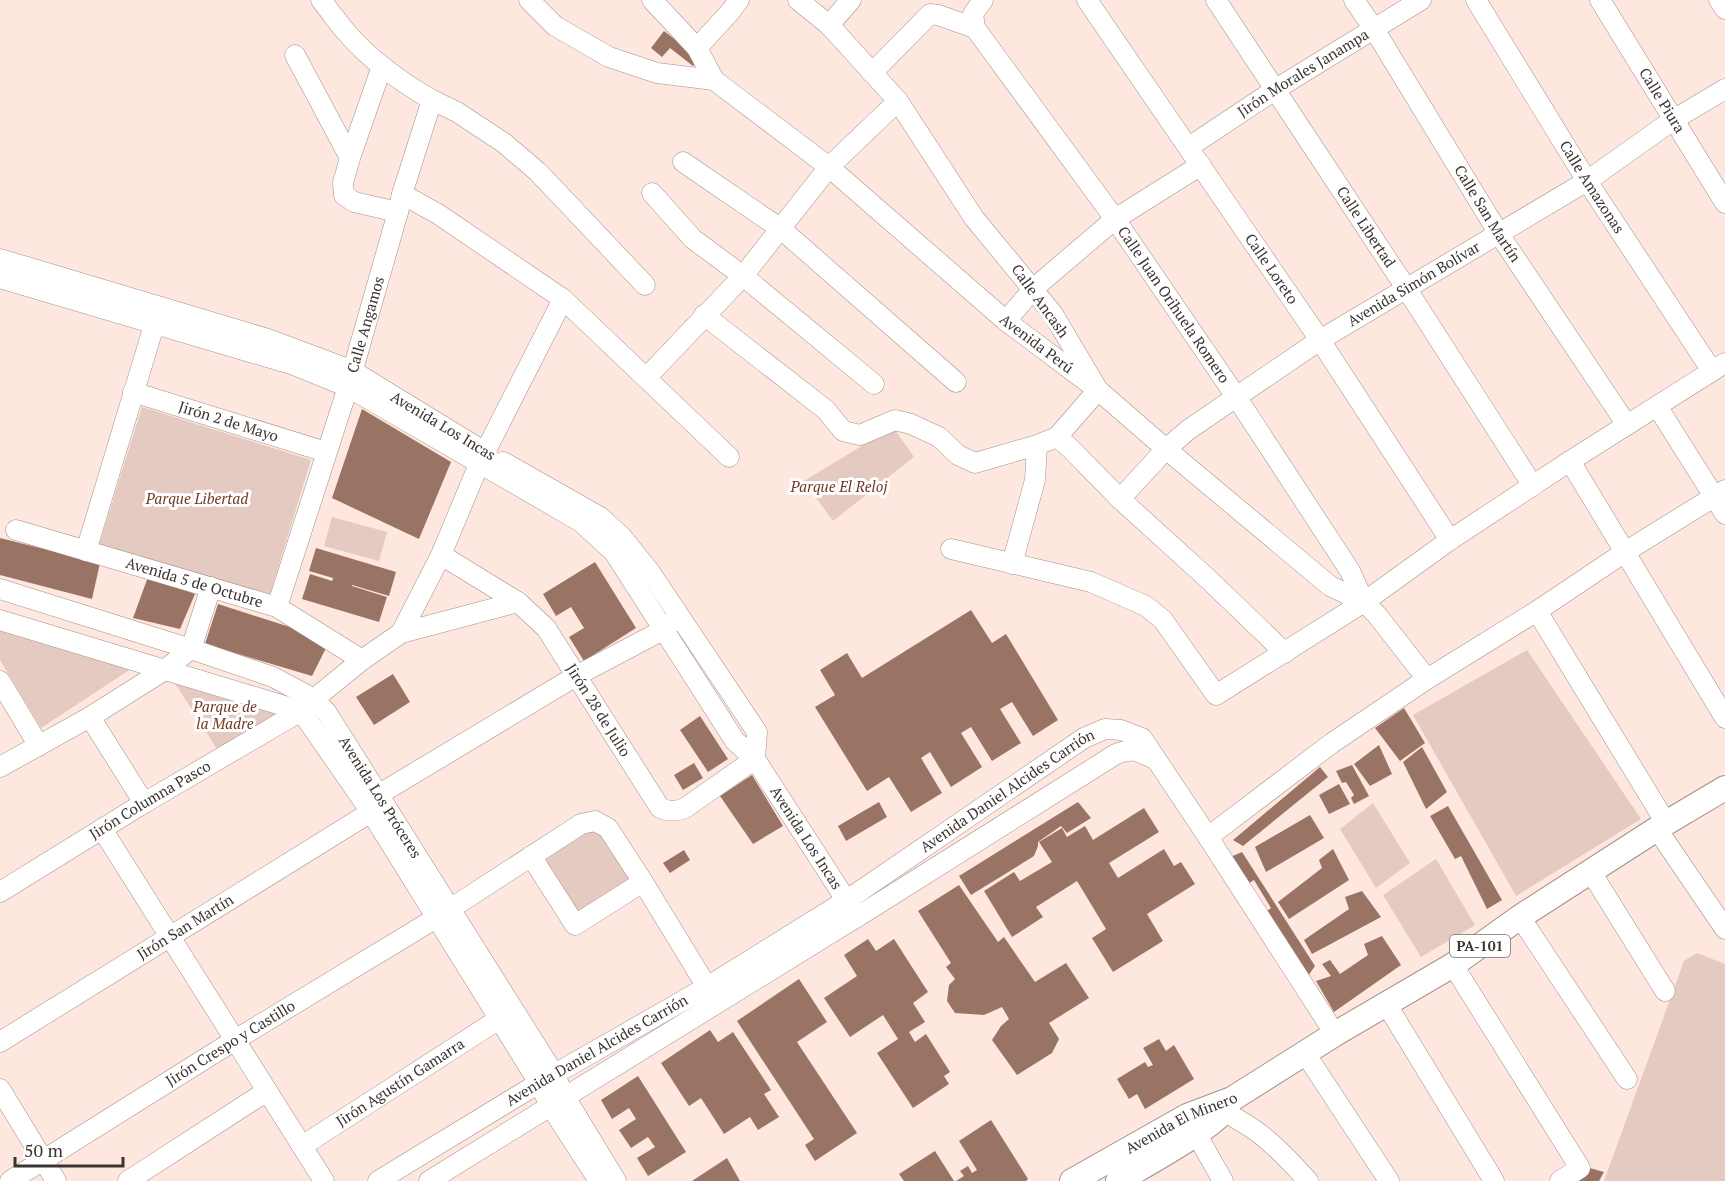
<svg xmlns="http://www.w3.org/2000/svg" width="1725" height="1181" font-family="'PT Serif',serif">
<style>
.green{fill:#e4cac0}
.building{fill:#997465}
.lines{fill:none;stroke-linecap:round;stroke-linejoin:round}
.minor-casing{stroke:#a49088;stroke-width:21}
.major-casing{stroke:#a49088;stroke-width:26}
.minor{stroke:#fff;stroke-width:20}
.major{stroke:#fff;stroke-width:24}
.labels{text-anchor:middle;stroke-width:6;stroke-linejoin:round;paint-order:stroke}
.shield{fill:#fff;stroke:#76716e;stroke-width:1.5}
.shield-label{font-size:14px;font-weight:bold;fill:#3c3430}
.street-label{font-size:15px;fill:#3c3430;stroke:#fff}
.park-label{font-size:15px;font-style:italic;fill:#6f3a23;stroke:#fff}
</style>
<rect width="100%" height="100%" fill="#fde7de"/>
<path class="green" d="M142,407L311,460L270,594L99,545Z
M893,427L914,457L833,521L804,481Z
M332,517L387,532L379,561L324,546Z
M0,626L137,665L41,728L0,660Z
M1527,650L1641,819L1516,896L1413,715Z
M169,674L283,709L217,749Z
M1373,803L1410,863L1376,888L1340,829Z
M593,825L629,866L631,882L578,913L542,856Z
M1436,859L1475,925L1421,957L1383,895Z
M1697,953L1725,964V1181H1604L1684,961Z"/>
<path class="building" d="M664,31L699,58L693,66L670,48L662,57L651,48Z
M362,409L451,462L419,539L332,498Z
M0,538L100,563L92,599L0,575Z
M316,548L396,572L389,596L352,585V586L387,597L379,622L302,599L310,574L332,581L333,578L309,571Z
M595,562L636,628L584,661L569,637L584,628L571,607L556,616L543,594Z
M148,577L195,594L180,629L133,618Z
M218,604L330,640L312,676L205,644Z
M971,610L992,643L1006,634L1058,720L1033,736L1012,702L1000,709L1021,743L992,761L971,727L961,733L982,767L951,787L930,752L921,758L942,793L911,812L889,777L867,791L815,707L835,695L820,670L847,653L862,678Z
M393,674L410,702L374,725L356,697Z
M1404,708L1425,743L1400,761L1375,728Z
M700,716L728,759L708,772L680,730Z
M1379,745L1392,774L1370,786L1354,764Z
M1422,747L1447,792L1426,809L1403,762Z
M694,763L703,778L683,790L674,775Z
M1352,765L1369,796L1354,804L1351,798L1354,795L1346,782L1342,783L1336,771Z
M1320,767L1328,777L1243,846L1233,840Z
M752,775L783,826L753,844L720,796Z
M1339,784L1350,804L1329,814L1319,795Z
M879,802L887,817L846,841L838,826Z
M1078,802L1091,818L1067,833L1060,825L1061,826L1038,842V846L1034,856L971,895L959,876Z
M1448,806L1502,900L1487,909L1461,856L1455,859L1430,816Z
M1144,808L1159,832L1109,863L1118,878L1164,849L1174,866L1181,862L1195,884L1147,914L1163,941L1113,972L1092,938L1106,929L1077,881L1036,907L1043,917L1012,937L984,891L1014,872L1020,881L1052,862L1039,842L1062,828L1067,837L1085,826L1093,840Z
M1310,815L1324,838L1266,872L1255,847Z
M1333,849L1349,880L1289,919L1278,902L1322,868L1319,860Z
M684,850L690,860L670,873L663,863Z
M1242,852L1315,966L1305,980L1262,915L1271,908L1254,880L1246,885L1228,858Z
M959,885L998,942L1004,937L1035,982L1066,963L1089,998L1049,1023L1059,1039L1052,1053L1017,1075L992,1040L1001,1026L1009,1019L1002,1007L984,1015L955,1013L947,1001L949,985L955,979L946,967L951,963L918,911Z
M1362,891L1381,917L1312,954L1304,940L1349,909L1345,897Z
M1382,936L1401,965L1334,1012L1316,981L1331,976L1322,964L1330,960L1340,974L1368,955L1364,944Z
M868,939L876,951L894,939L928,992L913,1003L925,1022L909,1032L915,1042L926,1034L950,1072L944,1076L949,1084L913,1108L877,1053L898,1039L883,1015L850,1037L824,998L857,976L844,955Z
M799,979L827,1022L797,1042L857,1133L815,1161L805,1145L814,1139L737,1021Z
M710,1030L718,1042L733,1032L771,1090L764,1094L779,1117L758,1130L750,1117L724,1134L701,1098L689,1106L661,1063Z
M1159,1039L1166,1051L1174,1045L1194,1079L1145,1109L1137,1094L1129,1099L1117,1079L1145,1062L1148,1067L1153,1065L1143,1048Z
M638,1076L686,1152L648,1176L637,1158L655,1147L648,1137L631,1148L619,1130L636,1119L629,1108L612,1119L601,1100Z
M991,1120L1028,1179L1026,1181H956L964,1176L960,1171L968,1166L972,1173L977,1170L959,1141Z
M935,1151L954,1181H904L899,1174Z
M727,1158L740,1181H692Z
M1586,1167L1604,1172L1599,1181H1565Z"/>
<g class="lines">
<defs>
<g id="minor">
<path d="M529,0L555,26L609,57L657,73L714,80"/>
<path id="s1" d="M652,0L697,48L714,80L829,167L1006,321L1098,390L1166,449L1330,586L1364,602L1377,615L1427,679"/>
<path d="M798,0L829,25L851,0"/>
<path id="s2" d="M983,0L973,14L975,28L1115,219L1237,398L1350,571L1364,602"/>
<path id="s3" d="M1087,0L1320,340L1450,540"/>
<path id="s4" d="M1216,0L1406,288L1533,486"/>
<path id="s5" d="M1354,0L1374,29L1499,234L1627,425"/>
<path id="s6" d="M1476,0L1587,181L1712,371"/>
<path id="s7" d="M1600,0L1725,203"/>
<path d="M1719,0L1725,9"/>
<path d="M697,48L730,12L739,0"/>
<path d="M295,55L350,158"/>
<path d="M382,66L350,158L343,183L344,195L354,202L398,212"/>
<path d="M872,73L930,14L938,15L975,28"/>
<path d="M432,100L457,112L504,143L538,172L645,285"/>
<path id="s8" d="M1189,147L1276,89L1421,0"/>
<path d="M683,162L781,229L956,382"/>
<path d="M652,193L693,239L743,276L874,384"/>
<path d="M402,194L438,214L563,299L729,457"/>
<path d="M0,259L268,339L351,370L475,446"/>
<path id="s9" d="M0,278L294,365L348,387L581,522L614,552L735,741L755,759L857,917"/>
<path d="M704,315L826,410L843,431L860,435L895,420L911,424L939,437L958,455L975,463L1037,445L1057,437L1098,390L1053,314L974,218L898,101L829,25"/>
<path d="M1006,321L1033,289L1115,219L1201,165"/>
<path d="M646,378L743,276L829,167L898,101"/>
<path id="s10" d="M133,392L326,452"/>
<path d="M1657,406L1725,514"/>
<path d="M1057,437L1070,448L1120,499L1206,577L1285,653"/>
<path d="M1570,461L1725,718"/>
<path d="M503,462L600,517L622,537L650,572L757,732L755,759"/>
<path id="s11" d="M1120,499L1166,449L1188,430L1320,340L1587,181L1673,120L1725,89"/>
<path id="s12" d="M16,530L277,607L362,660"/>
<path d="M951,549L1091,582L1146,606L1163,620L1216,695L1364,602L1450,540L1570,461L1725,363"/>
<path d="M86,551L158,312"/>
<path id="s13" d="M441,555L518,602L546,628L660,808C669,812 676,812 685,808L755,759"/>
<path d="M1012,564L1035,480L1037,445"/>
<path id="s14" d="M0,589L191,649L273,677L314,699L327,713L554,1074L565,1097L616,1181"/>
<path id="s15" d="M277,607L348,387L398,212L402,194L432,100C401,82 371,61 347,33C338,23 330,11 321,0"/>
<path d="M1537,611L1666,823"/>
<path d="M0,620L301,711L371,812L539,1083L551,1107L599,1181"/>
<path d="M401,633L441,555L479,464L563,299"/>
<path d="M0,681L39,746"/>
<path d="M314,699L362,660L401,633L518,602"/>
<path d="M90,717L144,803"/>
<path d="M0,767L90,717L163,671L191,649L211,587"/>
<path d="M378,795L576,676L663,630L671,623"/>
<path d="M102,829L324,1181"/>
<path d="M1657,829L1725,929"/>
<path d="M1208,837L1332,743L1427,679L1537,611L1625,552L1725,490"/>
<path d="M531,856L575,925L643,882"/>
<path d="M1591,872L1665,991"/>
<path id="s16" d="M0,892L144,803L301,711"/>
<path d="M1520,917L1627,1079"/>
<path d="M1453,965L1580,1168L1560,1181"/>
<path d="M1387,1005L1494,1181"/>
<path id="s17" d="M0,1042L371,812"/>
<path d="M1305,1053L1389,1181"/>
<path d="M0,1089L56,1181"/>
<path d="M1216,1104C1229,1116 1246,1123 1260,1134C1278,1148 1293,1164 1308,1181"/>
<path d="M1189,1121L1223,1181"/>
<path id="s18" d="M302,1146L499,1019"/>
<path id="s19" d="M10,1181L235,1040L436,918L581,824L595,821L608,828L643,882L707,987"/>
<path d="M128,1181L267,1091"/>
<path id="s20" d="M378,1181L539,1083L707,987L847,900L1084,738L1105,729L1121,730L1142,738L1208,837L1335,1034"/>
<path d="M429,1181L873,907L1116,754C1133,747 1139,752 1155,759"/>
</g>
<g id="major">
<path id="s21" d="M1072,1181L1187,1116L1232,1099L1335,1034L1453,965L1520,917L1666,823L1725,788"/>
<path d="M1118,1181C1141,1167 1218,1126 1228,1106"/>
</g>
</defs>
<use href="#minor" class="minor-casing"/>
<use href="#major" class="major-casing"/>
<use href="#minor" class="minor"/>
<use href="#major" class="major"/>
</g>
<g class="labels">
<rect class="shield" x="1450" y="935" width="60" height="22" rx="4.5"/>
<g class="shield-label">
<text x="1480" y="951">PA-101</text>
</g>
<g class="street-label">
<text dy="5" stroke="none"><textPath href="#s8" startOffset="136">Jirón Morales Janampa</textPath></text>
<text dy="5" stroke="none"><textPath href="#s7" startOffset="118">Calle Piura</textPath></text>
<text dy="5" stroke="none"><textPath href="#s6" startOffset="220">Calle Amazonas</textPath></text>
<text dy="5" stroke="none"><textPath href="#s5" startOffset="252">Calle San Martín</textPath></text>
<text dy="5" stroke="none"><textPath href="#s4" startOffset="272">Calle Libertad</textPath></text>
<text dy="5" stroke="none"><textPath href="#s3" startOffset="326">Calle Loreto</textPath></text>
<text dy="5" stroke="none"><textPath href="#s11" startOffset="366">Avenida Simón Bolívar</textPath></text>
<text transform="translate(1040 301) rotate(54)" y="5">Calle Ancash</text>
<text dy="5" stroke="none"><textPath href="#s2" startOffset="372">Calle Juan Orihuela Romero</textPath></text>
<text dy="5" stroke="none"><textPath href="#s15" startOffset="296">Calle Angamos</textPath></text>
<text dy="5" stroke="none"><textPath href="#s1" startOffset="519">Avenida Perú</textPath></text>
<text dy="5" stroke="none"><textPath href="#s10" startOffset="100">Jirón 2 de Mayo</textPath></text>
<text transform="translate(443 426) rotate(31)" y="5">Avenida Los Incas</text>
<text dy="5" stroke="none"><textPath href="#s12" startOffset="186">Avenida 5 de Octubre</textPath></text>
<text dy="5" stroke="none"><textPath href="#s13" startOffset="226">Jirón 28 de Julio</textPath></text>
<text dy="5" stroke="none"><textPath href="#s20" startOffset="741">Avenida Daniel Alcides Carrión</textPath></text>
<text dy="5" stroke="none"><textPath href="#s14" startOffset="452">Avenida Los Próceres</textPath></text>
<text dy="5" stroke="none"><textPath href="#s16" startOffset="176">Jirón Columna Pasco</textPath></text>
<text dy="5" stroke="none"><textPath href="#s9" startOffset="1024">Avenida Los Incas</textPath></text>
<text dy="5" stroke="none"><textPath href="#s17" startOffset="218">Jirón San Martín</textPath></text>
<text dy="5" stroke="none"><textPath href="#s19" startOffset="260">Jirón Crespo y Castillo</textPath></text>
<text dy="5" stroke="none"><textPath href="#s20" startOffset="255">Avenida Daniel Alcides Carrión</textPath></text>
<text dy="5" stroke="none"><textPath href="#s18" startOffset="117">Jirón Agustín Gamarra</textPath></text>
<text dy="5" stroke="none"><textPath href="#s21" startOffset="124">Avenida El Minero</textPath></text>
</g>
<g class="park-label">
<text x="839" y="492">Parque El Reloj</text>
<text x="197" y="504">Parque Libertad</text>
<text x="225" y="712">Parque de<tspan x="225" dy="17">la Madre</tspan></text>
</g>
</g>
<path d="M15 1157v9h108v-9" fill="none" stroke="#3c3430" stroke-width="3"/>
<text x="24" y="1157" font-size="18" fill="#3c3430" stroke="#ffffff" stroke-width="4.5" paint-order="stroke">50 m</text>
</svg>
